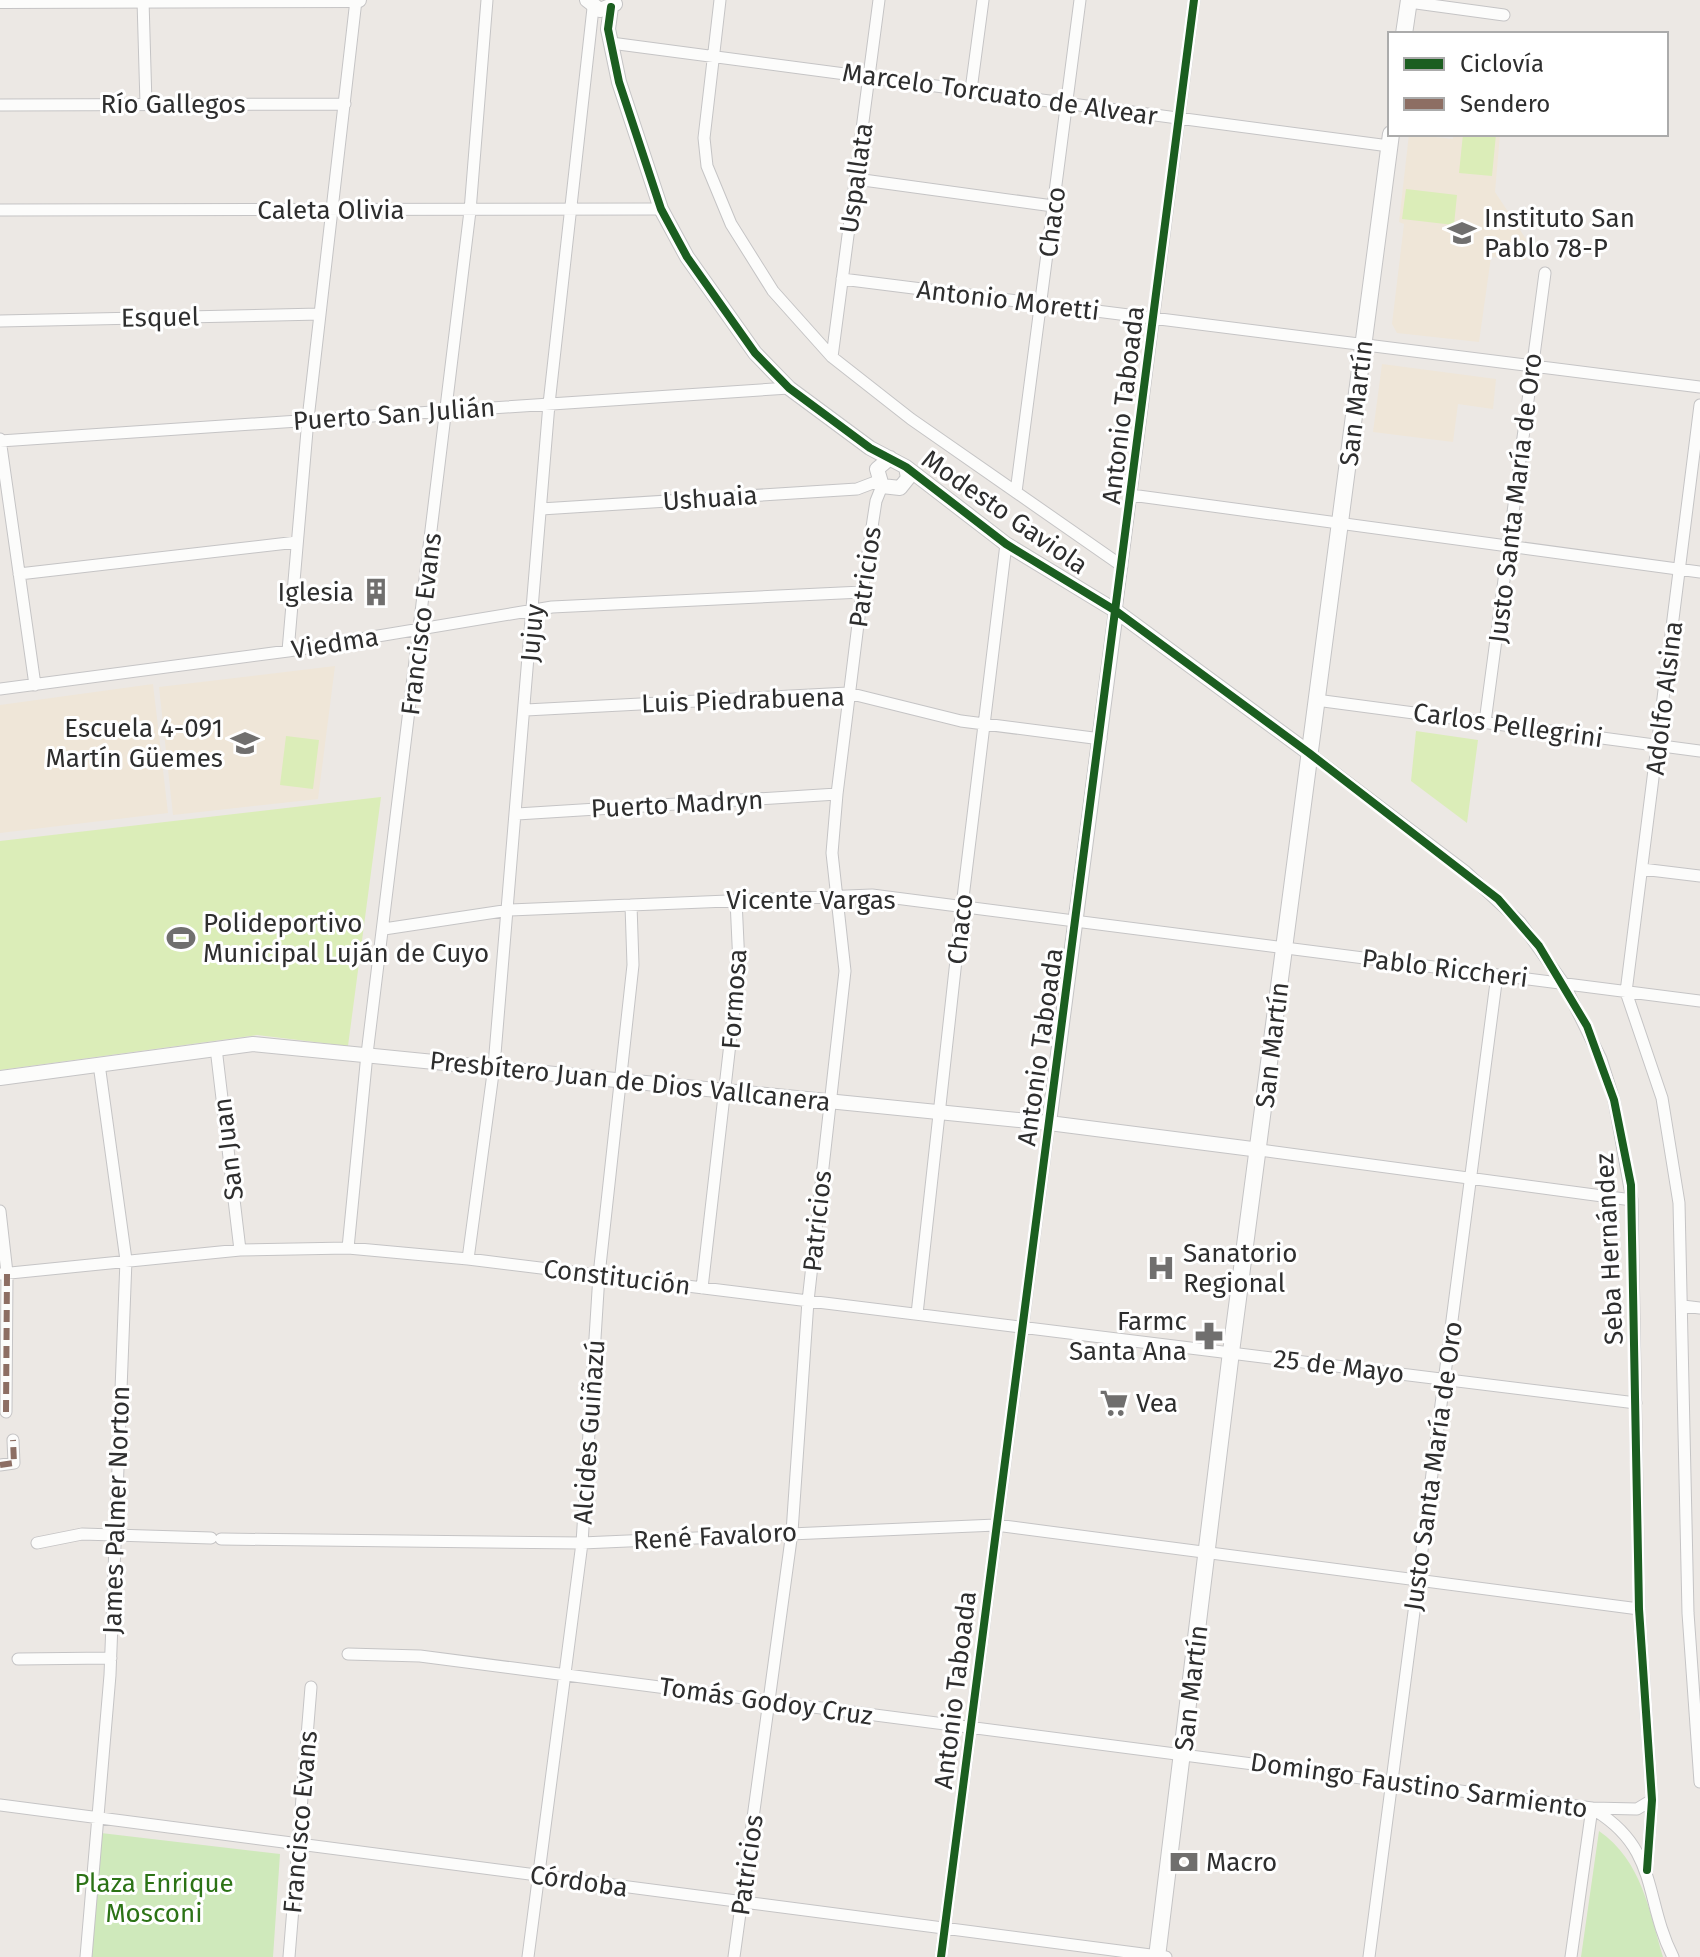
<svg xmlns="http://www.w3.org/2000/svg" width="1700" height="1957" font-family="'Fira Sans',sans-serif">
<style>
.education{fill:#efe6d8}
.green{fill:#cfe9bb}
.pitch{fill:#dbedb8}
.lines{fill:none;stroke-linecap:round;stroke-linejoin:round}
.minor-casing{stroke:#c5c4c5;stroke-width:13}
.tertiary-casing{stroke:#c5c4c5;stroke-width:16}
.secondary-casing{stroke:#c5c4c5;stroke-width:18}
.minor{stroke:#fcfcfb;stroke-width:11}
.tertiary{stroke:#fcfcfb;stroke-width:14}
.secondary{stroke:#fcfcfb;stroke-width:16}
.quiet{stroke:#8d6e63;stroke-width:6;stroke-dasharray:12 6;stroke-linecap:butt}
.cycleway-casing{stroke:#fff;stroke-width:13}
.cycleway{stroke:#1b5e20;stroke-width:8}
.labels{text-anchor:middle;stroke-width:6;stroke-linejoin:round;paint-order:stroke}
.street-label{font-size:26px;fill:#2e2e2e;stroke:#fff}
.poi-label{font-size:26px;fill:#2e2e2e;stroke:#fff;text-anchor:start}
.park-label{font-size:26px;fill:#2c7316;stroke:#fff}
</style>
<rect width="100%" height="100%" fill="#ece8e4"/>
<path class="education" d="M1409,134L1453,139V134H1500L1495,192L1528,242L1526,260L1491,257L1479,342L1397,333L1392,324L1404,224L1399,222Z
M1382,364L1496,379L1493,409L1458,404L1453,442L1373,432Z
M335,666L318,799L173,815L159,687Z
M153,684L168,813L0,833V705Z"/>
<path class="green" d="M1599,1831C1642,1861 1649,1910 1663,1957H1581Z
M101,1833L280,1854L273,1957H92Z"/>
<path class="pitch" d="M1463,134H1496L1492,176L1459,173Z
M1406,189L1457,195L1454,225L1402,219Z
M1416,731L1478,740L1467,823L1411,781Z
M286,736L319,740L313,789L280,785Z
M381,797L348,1046L257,1035L0,1070V841Z"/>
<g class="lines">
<defs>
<path id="minor" d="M143,0L146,104
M720,0L704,138L707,166L731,224L773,291L832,357L911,419L1122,566
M1409,2L1504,15
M611,43L1389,146
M971,90L983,0
M0,105L345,104
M856,179L1053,206
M0,210L661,209
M842,279L1700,387
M0,321L320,314
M832,357L879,0
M1700,405L1626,992L1662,1098L1679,1203L1688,1613L1700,1782
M0,439L35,685
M0,441L789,388
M1016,492L1080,0
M1131,495L1700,572
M541,509L857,489L878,481
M19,574L297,542
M1116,611L1194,0
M288,651L308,419L356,0
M0,689L288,651L552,607L862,592
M1316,700L1700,751
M526,710L848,693L961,721L1101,739
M1485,722L1545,273
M1309,753L1466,872L1520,922L1564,984L1601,1059L1614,1100L1632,1200L1639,1609L1652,1800L1647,1870
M517,814L837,794
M1642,869L1700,876
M384,929L510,910L872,895L1700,1001
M216,1048L240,1250
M1260,1150L1632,1200
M0,1211L7,1273L6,1412
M348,1248L367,1054L470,211L487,0
M468,1259L494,1066L549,404L593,8
M0,1274L240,1250L348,1248L468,1259L1636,1403
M702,1288L739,965L736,900
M1683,1306L1700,1308
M917,1314L962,906L1006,544
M0,1465L14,1463L13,1440
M221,1539L582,1543L996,1525L1639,1609
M37,1543L82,1534L211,1538
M348,1654L420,1656L1592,1808L1637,1809L1652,1800
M18,1659L111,1658
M0,1805L1166,1957
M1596,1811C1659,1850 1644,1900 1673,1957
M86,1957L110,1675L126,1260L99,1064
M289,1957L311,1687
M528,1957L582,1543L599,1275L633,965L631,905
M734,1957L792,1532L808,1301L845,971L832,853L837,794L862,592L876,501L882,486
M941,1957L1049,1123
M1369,1957L1497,975
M1571,1957L1592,1808"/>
<path id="tertiary" d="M587,0L600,10L615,4
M0,1L359,0
M611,7L608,29L619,82L661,209L687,257L755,353L789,388L870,448L906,467L1006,544L1116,611L1309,753
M890,458L877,469L882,486L900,488L908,478L906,467
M0,1078L253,1044L1049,1123L1260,1150
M1049,1123L1116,611"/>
<path id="secondary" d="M1404,34L1409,0
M1157,1957L1231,1352L1391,134"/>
</defs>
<use href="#minor" class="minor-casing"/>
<use href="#tertiary" class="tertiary-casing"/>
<use href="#secondary" class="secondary-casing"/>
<use href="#minor" class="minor"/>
<use href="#tertiary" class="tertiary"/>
<use href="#secondary" class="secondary"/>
<path class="quiet" d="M6,1412L7,1273
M0,1465L14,1463L13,1440"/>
<defs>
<path id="cycleway" d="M611,7L608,29L619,82L661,209L687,257L755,353L789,388L870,448L906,467L1006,544L1116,611L1309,753L1498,899L1539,946L1587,1026L1614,1100L1631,1185L1639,1609L1652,1800L1647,1870
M941,1957L1194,0"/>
</defs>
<use href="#cycleway" class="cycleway-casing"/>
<use href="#cycleway" class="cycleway"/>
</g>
<defs>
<symbol id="school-bare" viewBox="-9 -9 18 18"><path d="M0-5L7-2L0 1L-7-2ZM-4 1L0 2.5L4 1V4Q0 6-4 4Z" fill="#706f6e" stroke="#fff" stroke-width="2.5" paint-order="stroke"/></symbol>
<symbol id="building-bare" viewBox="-9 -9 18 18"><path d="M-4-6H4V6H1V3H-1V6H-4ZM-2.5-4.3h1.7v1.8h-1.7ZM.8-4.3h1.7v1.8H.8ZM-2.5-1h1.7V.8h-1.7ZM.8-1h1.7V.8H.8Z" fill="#706f6e" stroke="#fff" stroke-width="2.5" paint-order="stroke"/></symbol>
<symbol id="stadium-bare" viewBox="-9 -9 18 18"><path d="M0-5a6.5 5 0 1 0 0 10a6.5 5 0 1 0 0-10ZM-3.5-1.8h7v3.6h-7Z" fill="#706f6e" stroke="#fff" stroke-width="2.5" paint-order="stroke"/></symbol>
<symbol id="hospital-bare" viewBox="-9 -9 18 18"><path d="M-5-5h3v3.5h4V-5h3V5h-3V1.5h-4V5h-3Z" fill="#706f6e" stroke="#fff" stroke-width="2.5" paint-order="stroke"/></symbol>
<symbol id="pharmacy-bare" viewBox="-9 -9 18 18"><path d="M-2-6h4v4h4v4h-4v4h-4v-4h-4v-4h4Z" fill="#706f6e" stroke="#fff" stroke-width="2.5" paint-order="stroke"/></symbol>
<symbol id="supermarket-bare" viewBox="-9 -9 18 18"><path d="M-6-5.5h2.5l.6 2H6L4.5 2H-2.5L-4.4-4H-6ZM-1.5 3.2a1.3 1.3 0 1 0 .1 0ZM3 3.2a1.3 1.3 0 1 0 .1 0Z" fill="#706f6e" stroke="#fff" stroke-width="2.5" paint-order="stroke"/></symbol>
<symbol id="bank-bare" viewBox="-9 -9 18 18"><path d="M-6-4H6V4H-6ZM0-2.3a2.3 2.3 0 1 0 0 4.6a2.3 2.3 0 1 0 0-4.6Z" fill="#706f6e" stroke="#fff" stroke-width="2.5" paint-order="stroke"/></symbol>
</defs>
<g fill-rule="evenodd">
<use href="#school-bare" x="1442" y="213" width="40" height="40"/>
<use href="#building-bare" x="356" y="572" width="40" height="40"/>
<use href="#school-bare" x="225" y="723" width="40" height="40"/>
<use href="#stadium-bare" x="161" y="918" width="40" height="40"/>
<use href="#hospital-bare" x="1141" y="1248" width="40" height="40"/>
<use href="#pharmacy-bare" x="1189" y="1316" width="40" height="40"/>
<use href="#supermarket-bare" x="1094" y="1383" width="40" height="40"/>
<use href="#bank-bare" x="1164" y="1842" width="40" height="40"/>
</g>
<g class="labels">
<g class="street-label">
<text transform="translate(1000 94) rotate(8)" y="9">Marcelo Torcuato de Alvear</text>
<text x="173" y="113">Río Gallegos</text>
<text transform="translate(856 178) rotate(-82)" y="9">Uspallata</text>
<text x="331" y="219">Caleta Olivia</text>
<text transform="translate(1052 222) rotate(-83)" y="9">Chaco</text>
<text transform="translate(1008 300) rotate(7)" y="9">Antonio Moretti</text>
<text transform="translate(160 317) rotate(-1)" y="9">Esquel</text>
<text transform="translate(1356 403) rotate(-83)" y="9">San Martín</text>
<text transform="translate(1123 405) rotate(-83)" y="9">Antonio Taboada</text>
<text transform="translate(394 414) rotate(-4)" y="9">Puerto San Julián</text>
<text transform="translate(710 498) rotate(-4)" y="9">Ushuaia</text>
<text transform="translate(1515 498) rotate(-83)" y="9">Justo Santa María de Oro</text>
<text transform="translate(1005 512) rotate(35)" y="9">Modesto Gaviola</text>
<text transform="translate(865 577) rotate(-82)" y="9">Patricios</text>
<text transform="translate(421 624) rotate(-83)" y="9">Francisco Evans</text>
<text transform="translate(532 633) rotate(-85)" y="9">Jujuy</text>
<text transform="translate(335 643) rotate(-9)" y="9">Viedma</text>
<text transform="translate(1664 698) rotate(-83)" y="9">Adolfo Alsina</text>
<text transform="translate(743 700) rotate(-2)" y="9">Luis Piedrabuena</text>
<text transform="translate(1508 725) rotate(8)" y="9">Carlos Pellegrini</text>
<text transform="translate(677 804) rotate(-3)" y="9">Puerto Madryn</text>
<text x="811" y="909">Vicente Vargas</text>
<text transform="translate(960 929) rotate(-84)" y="9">Chaco</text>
<text transform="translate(1445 968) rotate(7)" y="9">Pablo Riccheri</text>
<text transform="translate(734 999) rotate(-86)" y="9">Formosa</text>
<text transform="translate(1272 1045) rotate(-83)" y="9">San Martín</text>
<text transform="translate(1040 1047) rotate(-82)" y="9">Antonio Taboada</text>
<text transform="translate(630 1081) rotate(6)" y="9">Presbítero Juan de Dios Vallcanera</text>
<text transform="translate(228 1149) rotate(-97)" y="9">San Juan</text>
<text transform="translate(817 1221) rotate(-84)" y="9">Patricios</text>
<text transform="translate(1609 1249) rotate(-93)" y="9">Seba Hernández</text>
<text transform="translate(617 1277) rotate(7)" y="9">Constitución</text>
<text transform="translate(1339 1366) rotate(7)" y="9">25 de Mayo</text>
<text transform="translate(589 1432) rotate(-86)" y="9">Alcides Guiñazú</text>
<text transform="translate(1433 1466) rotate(-82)" y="9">Justo Santa María de Oro</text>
<text transform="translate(116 1510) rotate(-88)" y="9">James Palmer Norton</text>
<text transform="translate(715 1536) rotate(-3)" y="9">René Favaloro</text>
<text transform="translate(1191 1688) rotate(-83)" y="9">San Martín</text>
<text transform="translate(955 1690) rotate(-83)" y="9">Antonio Taboada</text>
<text transform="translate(766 1701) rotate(8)" y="9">Tomás Godoy Cruz</text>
<text transform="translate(1419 1785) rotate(8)" y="9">Domingo Faustino Sarmiento</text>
<text transform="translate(300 1822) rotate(-85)" y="9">Francisco Evans</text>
<text transform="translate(747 1865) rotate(-82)" y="9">Patricios</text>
<text transform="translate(579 1881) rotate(8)" y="9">Córdoba</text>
</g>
<g class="poi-label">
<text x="1484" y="227">Instituto San<tspan x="1484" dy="30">Pablo 78-P</tspan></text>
<text x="354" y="601" text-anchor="end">Iglesia</text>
<text x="223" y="737" text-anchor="end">Escuela 4-091<tspan x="223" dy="30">Martín Güemes</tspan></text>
<text x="203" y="932">Polideportivo<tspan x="203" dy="30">Municipal Luján de Cuyo</tspan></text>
<text x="1183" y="1262">Sanatorio<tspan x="1183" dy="30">Regional</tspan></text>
<text x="1187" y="1330" text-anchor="end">Farmc<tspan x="1187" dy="30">Santa Ana</tspan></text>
<text x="1136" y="1412">Vea</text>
<text x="1206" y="1871">Macro</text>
</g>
<g class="park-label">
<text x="154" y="1892">Plaza Enrique<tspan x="154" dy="30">Mosconi</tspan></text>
</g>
</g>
<rect x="1388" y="32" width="280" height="104" fill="#ffffff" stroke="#ababab" stroke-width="2"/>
<rect x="1404" y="58" width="40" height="12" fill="#1b5e20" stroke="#ababab" stroke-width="2"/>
<text x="1460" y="72" font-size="24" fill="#2e2e2e">Ciclovía</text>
<rect x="1404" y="98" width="40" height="12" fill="#8d6e63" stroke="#ababab" stroke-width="2"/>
<text x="1460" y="112" font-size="24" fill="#2e2e2e">Sendero</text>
</svg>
